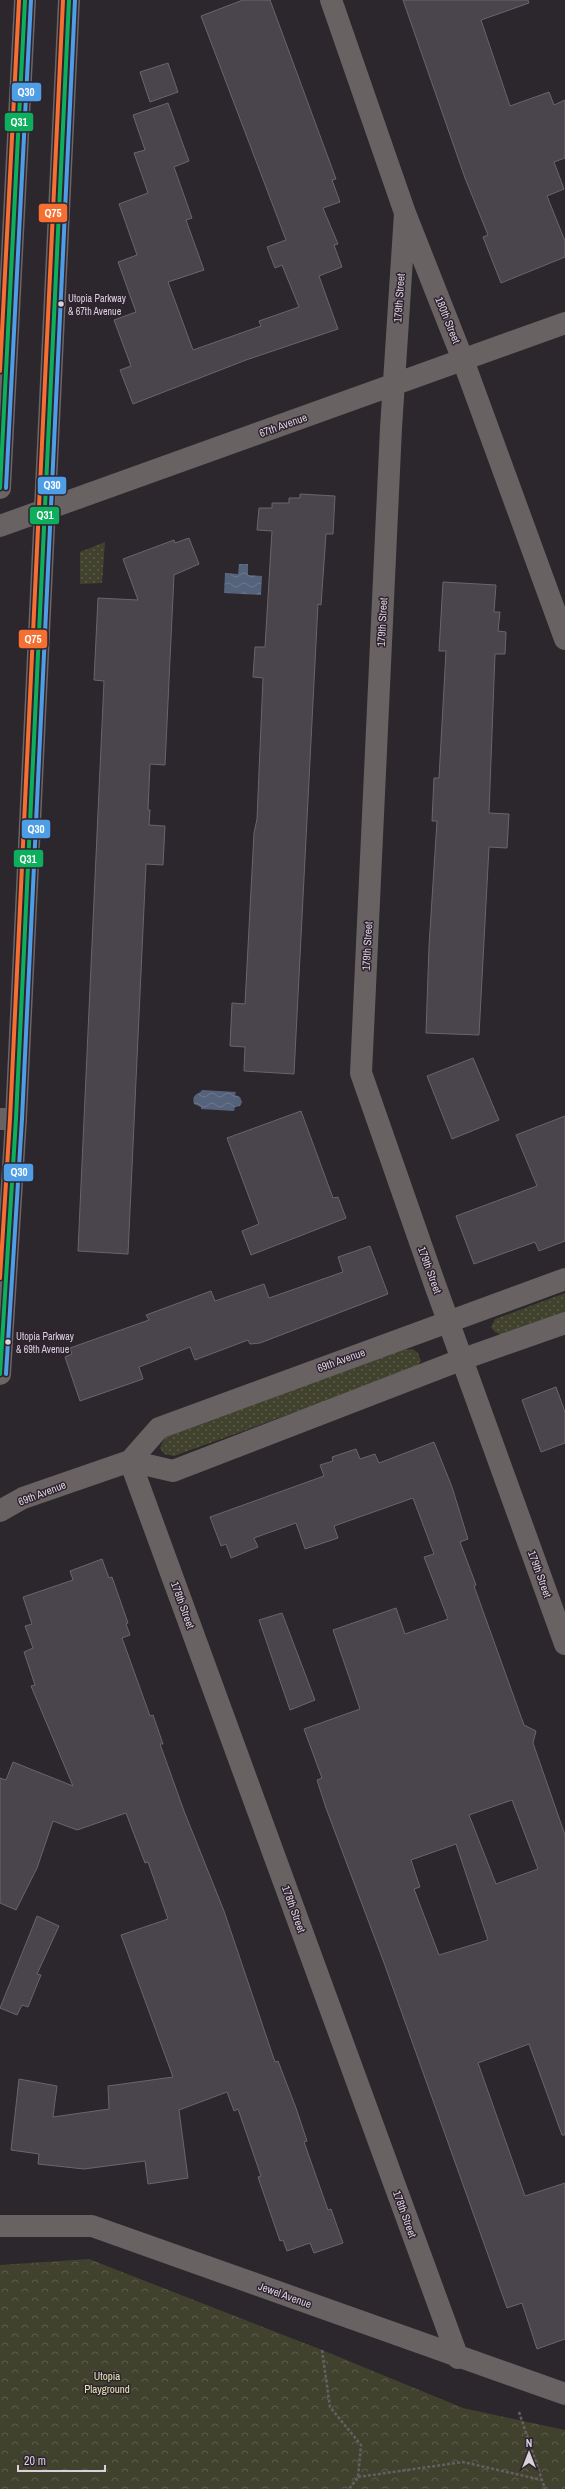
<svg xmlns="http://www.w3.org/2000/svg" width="565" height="2489" font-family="'Archivo Narrow',sans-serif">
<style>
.forest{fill:url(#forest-crowns)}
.garden{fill:url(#garden-dots)}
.water{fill:url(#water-waves)}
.building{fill:#4a444c;stroke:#6a646b;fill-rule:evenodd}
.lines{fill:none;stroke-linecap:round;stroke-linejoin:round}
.path{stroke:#645f62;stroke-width:2.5;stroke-dasharray:3 2;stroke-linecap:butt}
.minor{stroke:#686262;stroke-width:22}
.secondary{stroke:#6b6564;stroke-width:22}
.bus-1-casing{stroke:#2e2330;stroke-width:7}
.bus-2-casing{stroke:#2e2330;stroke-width:7}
.bus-3-casing{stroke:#2e2330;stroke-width:7}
.bus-1{stroke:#0daf5c;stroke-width:4}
.bus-2{stroke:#4d9ee5;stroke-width:4}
.bus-3{stroke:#f46f30;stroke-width:4}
.bus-dot{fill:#d9d2db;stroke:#2e2330;stroke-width:1.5}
.labels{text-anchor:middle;stroke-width:3;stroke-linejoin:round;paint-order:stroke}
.bus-label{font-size:10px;fill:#d9d2db;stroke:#2e2330;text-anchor:start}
.street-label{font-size:11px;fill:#d9d2db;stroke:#2e2330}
.park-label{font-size:11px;fill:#e4e8ad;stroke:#2e2330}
.line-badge{stroke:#2e2330;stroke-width:1.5}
.badge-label{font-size:11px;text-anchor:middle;font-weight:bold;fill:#fff}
</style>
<defs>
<pattern id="forest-crowns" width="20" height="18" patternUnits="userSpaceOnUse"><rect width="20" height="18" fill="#41422e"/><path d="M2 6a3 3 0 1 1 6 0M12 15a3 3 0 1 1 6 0" fill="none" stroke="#5c5c4c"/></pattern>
<pattern id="garden-dots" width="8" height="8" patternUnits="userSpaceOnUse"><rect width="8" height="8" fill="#41422e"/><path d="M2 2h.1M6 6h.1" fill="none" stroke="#5c5c4c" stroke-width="1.8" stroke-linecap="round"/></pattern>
<pattern id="water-waves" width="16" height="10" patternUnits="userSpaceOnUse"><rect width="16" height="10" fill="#54627b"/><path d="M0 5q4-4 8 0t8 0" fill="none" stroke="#6c788d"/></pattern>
</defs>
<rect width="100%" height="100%" fill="#2c262d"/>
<path class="forest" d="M89,2259L322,2350L463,2408L565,2430V2489H0V2265Z"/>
<path class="garden" d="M105,542L102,583L80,584V552Z
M565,1293V1312L501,1335L495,1332L491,1327L495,1319Z
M412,1349L418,1353L421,1361L415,1369L174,1456L164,1454L160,1448L164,1439L169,1435L403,1350Z"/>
<path class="water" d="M239,564H248V575L262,576L261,595L224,593L225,573L238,574Z
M202,1090L236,1092L235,1095L240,1097L242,1102L240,1106L235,1107L234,1111L201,1109V1107L194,1104C191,1093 199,1095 202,1090Z"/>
<path class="building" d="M243,0H270L336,179L332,180L340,202L323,208L338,244L334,245L342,267L319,276L338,329L246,360L133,404L120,370L131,366L114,320L136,312L118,262L137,255L119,204L148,193L134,153L145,150L133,115L168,103L189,161L174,167L192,218L186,220L204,270L168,282L193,350L261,326L259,321L299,307L282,265L275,268L267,247L286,240L201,16Z
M403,0H528L529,3L481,20L510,106L549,92L554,105L565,100V158L554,162L564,189L547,196L565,241V257L501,283L483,237L488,235L465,178Z
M168,63L178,92L150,102L140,72Z
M300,494L335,496L333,534H326L321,605L318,604L294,1074L244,1071L245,1047L230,1046L232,1003L245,1004L254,833L257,819L263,678L253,677L255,647H265L272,531L257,530L259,508H272V503H289V498H300Z
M189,538L199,564L174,575L165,765L150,764L148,810H150L149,825L165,826L163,865L146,864L128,1254L78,1251L104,681L94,680L98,598L138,600L123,559L174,540L175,543Z
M443,582L496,585L494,612H500L498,631L506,632L505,654H495L489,813L509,814L507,848L489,847L479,1035L426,1033L429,946L437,821H432L434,778H439L446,651H439Z
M473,1058L499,1120L452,1139L427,1076Z
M301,1111L333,1198L338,1197L346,1218L251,1255L242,1231L259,1224L227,1138Z
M565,1116V1241L539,1251L535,1242L474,1264L456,1216L537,1186L516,1135Z
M370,1246L388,1294L260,1343L250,1344L248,1340L195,1360L190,1347L139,1367L143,1379L80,1401L65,1357L72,1354L70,1348L149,1320L146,1315L211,1291L215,1301L264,1284L269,1298L343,1272L338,1257Z
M556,1387L565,1412V1443L541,1452L522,1400Z
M434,1442L452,1487L468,1539L460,1542L476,1585L474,1586L524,1725L536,1731L533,1743L565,1835V2135H562L529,2044L478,2063L525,2196L565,2183V2339L537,2349L522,2303L507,2308L383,1960L326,1808L317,1780L322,1778L304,1729L360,1709L333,1630L396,1608L405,1634L448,1619L424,1557L434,1554L413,1498L334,1526L338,1538L305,1549L296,1523L254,1538L258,1547L231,1558L226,1544L221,1546L210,1517L324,1476L320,1465L333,1461L332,1457L356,1449L360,1459L375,1454L379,1463ZM512,1800L538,1869L496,1884L469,1815ZM456,1844L488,1940L439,1955L414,1889L420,1887L411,1860Z
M102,1559L109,1578L112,1577L128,1623L126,1624L130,1635L122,1638L150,1716L153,1715L163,1744H160L184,1811L224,1911L275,2062L278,2061L296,2108L307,2141L304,2142L328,2210L331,2209L343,2243L314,2253L310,2243L287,2251L283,2240L280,2241L258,2177L261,2176L238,2109L234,2111L227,2092L179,2110L188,2178L148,2184L145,2161L84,2169L38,2164L39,2154L11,2150L19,2079L57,2086L53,2117L109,2109L108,2086L173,2077L121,1935L168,1919L148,1862L145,1863L126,1813L77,1830L53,1821L37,1868L16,1910L0,1903V1778L6,1780L13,1762L73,1786L31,1686L35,1685L24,1652L33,1648L25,1626L32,1624L23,1597L73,1580L70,1571Z
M282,1613L315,1700L290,1710L259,1620Z
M37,1916L59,1926L37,1974L41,1975L28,2007L22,2005L17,2015L0,2008Z"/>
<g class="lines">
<path class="path" d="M322,2350L330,2407L361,2445L358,2477L349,2489
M519,2412L545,2489
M358,2477L463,2462L542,2480"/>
<path class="minor" d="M331,0L405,213L463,360L565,639
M405,213L391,428L361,1073L434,1282L565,1644
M0,526L565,323
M0,1119H16
M130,1461L458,2358
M130,1461L173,1471L463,1359L565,1323
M0,1511L23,1498L130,1461L159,1428L565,1279
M0,2226H92L565,2394"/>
<path class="secondary" d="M0,488L25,0
M0,1374L16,1119L69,0"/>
<defs>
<path id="bus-1" d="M0,488L25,0
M0,1374L16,1119L69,0"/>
<path id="bus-2" d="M6,488L31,0
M6,1374L22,1119L75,0"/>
<path id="bus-3" d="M0,371L19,0
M0,1278L10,1119L63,0"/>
</defs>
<use href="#bus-1" class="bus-1-casing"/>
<use href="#bus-2" class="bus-2-casing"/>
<use href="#bus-3" class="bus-3-casing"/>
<use href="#bus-1" class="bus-1"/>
<use href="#bus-2" class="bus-2"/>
<use href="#bus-3" class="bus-3"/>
</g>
<g class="bus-dot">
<circle cx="61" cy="304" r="3.5"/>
<circle cx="8" cy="1342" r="3.5"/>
</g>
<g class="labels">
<g class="bus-label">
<text x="68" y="302">Utopia Parkway<tspan x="68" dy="13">&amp; 67th Avenue</tspan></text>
<text x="16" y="1340">Utopia Parkway<tspan x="16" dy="13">&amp; 69th Avenue</tspan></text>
</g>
<g class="street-label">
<text transform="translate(399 298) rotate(-86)" y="4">179th Street</text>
<text transform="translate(448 320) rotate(68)" y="4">180th Street</text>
<text transform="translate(283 425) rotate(-20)" y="4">67th Avenue</text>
<text transform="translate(382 622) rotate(-87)" y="4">179th Street</text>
<text transform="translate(367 946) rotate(-87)" y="4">179th Street</text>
<text transform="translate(430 1270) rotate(70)" y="4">179th Street</text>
<text transform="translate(341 1360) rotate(-20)" y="4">69th Avenue</text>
<text transform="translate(42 1493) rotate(-21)" y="4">69th Avenue</text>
<text transform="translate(540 1574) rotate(70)" y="4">179th Street</text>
<text transform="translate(183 1605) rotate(70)" y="4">178th Street</text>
<text transform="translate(294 1909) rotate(70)" y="4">178th Street</text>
<text transform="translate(405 2214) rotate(70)" y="4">178th Street</text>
<text transform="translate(285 2295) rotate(20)" y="4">Jewel Avenue</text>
</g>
<g class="park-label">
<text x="107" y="2380">Utopia<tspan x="107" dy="13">Playground</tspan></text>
</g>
</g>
<g class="line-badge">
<rect x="11" y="82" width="31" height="20" rx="4" fill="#4d9ee5"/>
<rect x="4" y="112" width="30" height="20" rx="4" fill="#0daf5c"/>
<rect x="38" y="203" width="30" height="20" rx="4" fill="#f46f30"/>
<rect x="37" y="476" width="30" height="19" rx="4" fill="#4d9ee5"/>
<rect x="29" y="506" width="31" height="19" rx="4" fill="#0daf5c"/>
<rect x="18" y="629" width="30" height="20" rx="4" fill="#f46f30"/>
<rect x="21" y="819" width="30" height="20" rx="4" fill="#4d9ee5"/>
<rect x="13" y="849" width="31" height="19" rx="4" fill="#0daf5c"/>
<rect x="3" y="1163" width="31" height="19" rx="4" fill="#4d9ee5"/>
</g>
<g class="badge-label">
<text x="26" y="96">Q30</text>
<text x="19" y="126">Q31</text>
<text x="53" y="217">Q75</text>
<text x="52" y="489">Q30</text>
<text x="45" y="519">Q31</text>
<text x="33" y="643">Q75</text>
<text x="36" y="833">Q30</text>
<text x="28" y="863">Q31</text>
<text x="19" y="1176">Q30</text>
</g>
<g transform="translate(529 2453)" stroke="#2e2330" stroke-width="3" paint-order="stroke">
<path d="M0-3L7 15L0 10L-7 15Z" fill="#d9d2db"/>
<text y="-6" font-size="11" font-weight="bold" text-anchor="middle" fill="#d9d2db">N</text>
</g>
<path d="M18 2465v6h87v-6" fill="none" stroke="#d9d2db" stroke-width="2"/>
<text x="24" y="2465" font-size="12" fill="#d9d2db" stroke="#2e2330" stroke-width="3" paint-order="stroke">20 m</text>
</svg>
